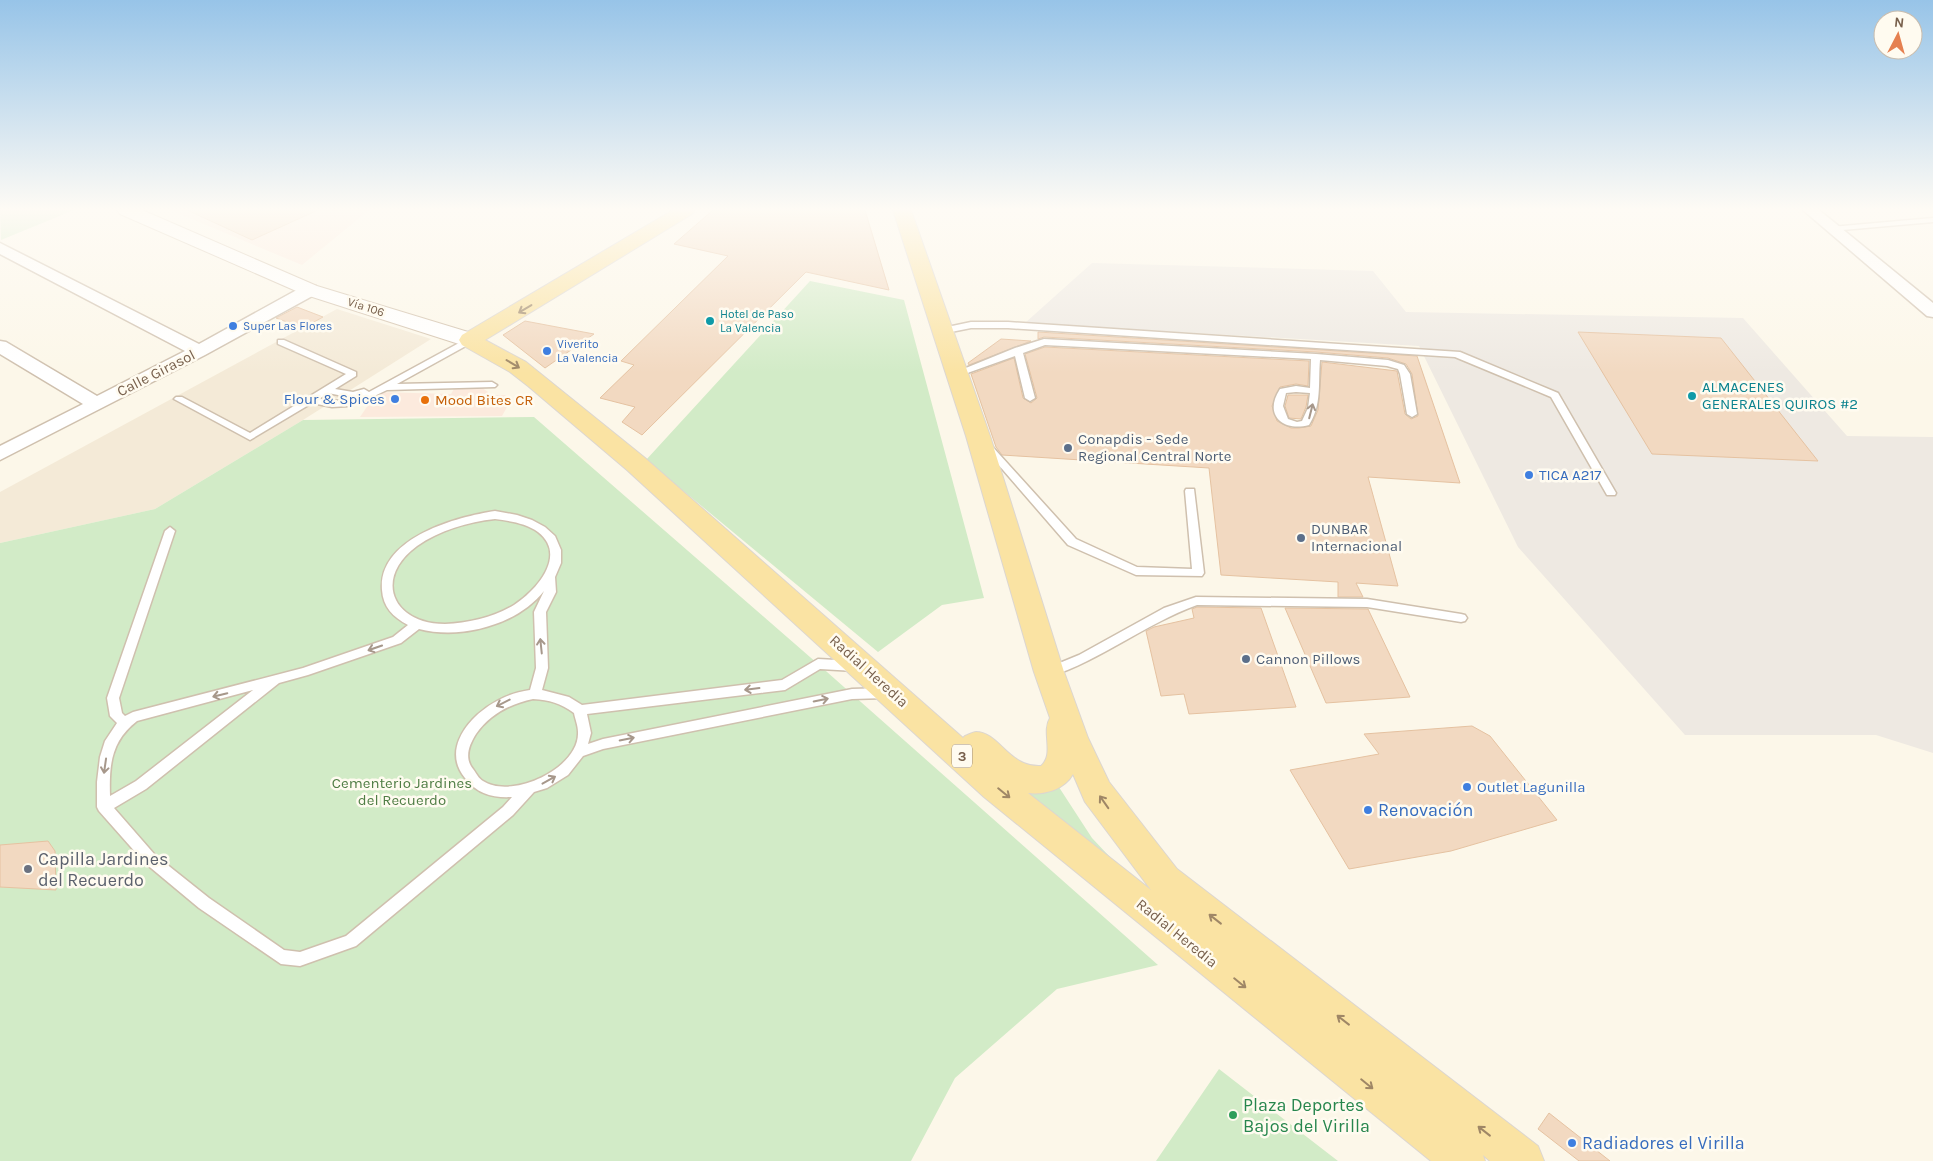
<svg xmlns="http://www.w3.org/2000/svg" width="1933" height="1161" font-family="Karla,sans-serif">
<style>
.residential{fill:#f4ead7}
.commercial{fill:#fceadd}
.industrial{fill:#eee9e2}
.green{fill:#d2ebc7}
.building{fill:#f2d9c1;stroke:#e5c2a1}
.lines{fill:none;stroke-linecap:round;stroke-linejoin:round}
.service-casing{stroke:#cfc0ae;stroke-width:3}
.minor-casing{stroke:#cfc0ae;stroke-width:3}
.secondary-casing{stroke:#d2c1ac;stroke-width:2}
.primary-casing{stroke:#dcd6d0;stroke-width:2}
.service{fill:#fff;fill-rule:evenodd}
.minor{fill:#fff;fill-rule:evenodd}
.secondary{fill:#fff;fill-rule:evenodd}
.primary{fill:#fae3a3;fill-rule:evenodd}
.oneway{stroke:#9f8766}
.oneway2{stroke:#a7988b}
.culture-dot{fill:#0f9aa8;stroke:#fffbf0;stroke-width:2}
.shop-dot{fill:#3f7fe0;stroke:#fffbf0;stroke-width:2}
.food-dot{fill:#e8710a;stroke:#fffbf0;stroke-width:2}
.service-dot{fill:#5c6f8a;stroke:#fffbf0;stroke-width:2}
.worship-dot{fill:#6b7280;stroke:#fffbf0;stroke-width:2}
.leisure-dot{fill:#2e9e5b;stroke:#fffbf0;stroke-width:2}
.labels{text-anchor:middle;stroke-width:5;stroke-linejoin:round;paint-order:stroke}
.far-street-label{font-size:12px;fill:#78604c;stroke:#fffbf0}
.far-culture-label{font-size:12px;fill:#0d838f;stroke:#fffbf0;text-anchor:start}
.far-shop-label{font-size:12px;fill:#366cbe;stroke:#fffbf0;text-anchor:start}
.shield{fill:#fffbf0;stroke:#a08e7d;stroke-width:1}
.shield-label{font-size:14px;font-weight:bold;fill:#78604c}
.street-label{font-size:15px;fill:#78604c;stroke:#fffbf0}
.culture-label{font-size:15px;fill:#0d838f;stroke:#fffbf0;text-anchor:start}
.shop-label{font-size:15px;fill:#366cbe;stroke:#fffbf0;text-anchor:start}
.food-label{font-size:15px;fill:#c56008;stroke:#fffbf0;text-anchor:start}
.service-label{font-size:15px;fill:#4e5e75;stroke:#fffbf0;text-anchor:start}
.park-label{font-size:15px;fill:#4f7d44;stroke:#fffbf0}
.near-shop-label{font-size:18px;fill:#366cbe;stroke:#fffbf0;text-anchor:start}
.near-worship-label{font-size:18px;fill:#5b616d;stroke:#fffbf0;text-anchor:start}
.near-leisure-label{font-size:18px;fill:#27864d;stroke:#fffbf0;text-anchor:start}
</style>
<rect width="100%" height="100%" fill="#fcf7e9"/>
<path class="residential" d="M337,309L431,339L303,420L155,509L0,543V492Z"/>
<path class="commercial" d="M170,210H369L302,265Z
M455,387H481L488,392V395H505L511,400L502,416L360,417L377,392L451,394Z"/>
<path class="industrial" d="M1092,263L1373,271L1406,312L1743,318L1847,436L1933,437V753L1876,735H1685L1518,547L1419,346L1025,323Z"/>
<path class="green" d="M0,210H74L1,240Z
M810,281L904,300L984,598L942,605L878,652L646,460Z
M534,417L818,664L1158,965L1057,989L955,1078L911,1161H0V543L155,509L303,420Z
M1053,778L1092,838L1162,912L1002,789Z
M1219,1069L1338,1161H1156Z"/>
<path class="building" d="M187,210H318L252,240Z
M713,210H865L889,290L806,272L642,435L622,422L635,407L600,398L634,365L621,361L728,256L674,244Z
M297,307L323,317L303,328L276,318Z
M525,321L594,334L545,368L503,335Z
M1038,332L1417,356L1460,483L1368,477L1398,586L1356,583L1363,597H1338V582L1221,575L1209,468L1002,455L996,447L971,374L1014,358L1023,398L1031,403L1037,398L1025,354L1045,347L1309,361L1308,386L1296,384L1280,387L1272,406L1277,421L1291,428H1299L1311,426L1318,410L1322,362L1397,371L1405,414L1411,419L1418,416L1412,374L1406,364L1388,358L1316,352L1044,337L1038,339Z
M1578,332L1721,338L1818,461L1652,454Z
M1001,339L1031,341L969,365L968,363Z
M1288,395H1308L1306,407L1301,419L1289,418L1285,406Z
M1197,607L1261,608L1296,707L1189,714L1184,694L1161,696L1146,631L1154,627L1194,618L1192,609Z
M1285,608L1368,609L1410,697L1326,703Z
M1472,726L1490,736L1557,820L1451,851L1349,869L1290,770L1379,754L1364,734Z
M48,841L55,851L56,890L0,887V845Z
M1549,1113L1610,1161H1579L1538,1129Z"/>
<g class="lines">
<defs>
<path id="service" d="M1933,218V222L1831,231L1827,229L1831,227Z
M971,322H1008L1460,352L1558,393L1616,493L1615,495H1607L1551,397L1455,357L1008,328H971L941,334L937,331L938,329Z
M470,337L473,338V342L397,384L492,382L497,385L495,387L387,390L368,399L349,406L332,407L312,403L250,440L174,399L176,397H182L250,433L346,374L278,344V340H284L356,372V376L335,389L353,392L364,389L369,392ZM328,393L353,398L359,396L341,401L319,399Z
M1044,339L1316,354L1388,360L1404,365L1410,374L1417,414L1412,417L1407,414L1400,374L1398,369L1387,366L1320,360C1318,383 1322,405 1309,425C1283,432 1263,415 1280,389L1296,386L1310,388L1311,359L1045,345L1023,353L1035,398L1030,401L1025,398L1015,356L959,376L956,377L951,374L1015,348ZM1296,392L1310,393L1308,408L1302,421L1297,422L1288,419L1283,406L1286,393Z
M987,443L990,444L1076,539L1137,567L1192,569L1185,491L1186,489H1194L1204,573L1202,576L1136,575L1068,545L984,448L982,446L984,444Z
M495,511L517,515L532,520L545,527L555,536L561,550V563L555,577L556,592L546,612L548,668L542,690L569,697L582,705L782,680L818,659L855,661L859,663L861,666L859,669L855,671L820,669L785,690L587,714L591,733L588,744L603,739L852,689L885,688L889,690L891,693L889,696L885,698L852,699L603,749L583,756L568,775L547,788L534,792L513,815L356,946L300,966L281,964L199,908L145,863L99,811L97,807V782L100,757L105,741L117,723L110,716L107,698L165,531L170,527L175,531L119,698L122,713L125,716L133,712L303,668L393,637L408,625C393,617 383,607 382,590C378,538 456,517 495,511ZM495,519C510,521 526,523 538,532C568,555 536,591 514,605C494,617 469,623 445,624C392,624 373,578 417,546C440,530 468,522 495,519ZM544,591L534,612L536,668L530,690C518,692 507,695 497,701C470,715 441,749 465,778C477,794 493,798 512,797L503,807L346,936L300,952L284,950L209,898L155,855L114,808L146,789L279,683L308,675L401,643L419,629C461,640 517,625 544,591ZM253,690L136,781L110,796C109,765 111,741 137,721ZM533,699C550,700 560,703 574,713C575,719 578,725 578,732C580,768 512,800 483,781C479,779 476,773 473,769C464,758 469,745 476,734C490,714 510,704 533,699Z
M1196,597L1367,599L1461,614L1465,615L1467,618L1465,621L1461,622L1367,607L1197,605C1145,624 1101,660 1049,677L1045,675L1043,672L1045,669L1079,655L1164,608Z"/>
<path id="minor" d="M1803,210H1819L1933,303V317L1927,316Z
M0,243L199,344L304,286H316L318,290L316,294L205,355L0,460V446L83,404L0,354V341L6,342L97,396L185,351L0,254Z"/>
<path id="secondary" d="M117,210H142L317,286L478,335L481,340L478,345L470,346L462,345L303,294L120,214Z"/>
<path id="primary" d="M673,210H695L692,214L485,340L526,362L645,458L963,738L965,736C968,735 973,732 976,732C999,732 1009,768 1041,766C1055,754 1041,732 1050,718L1034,672L966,436L893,210H911L990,436L1064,672L1088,738L1109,782L1177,869L1538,1146L1544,1161H1490L1483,1155L1485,1161H1431L984,797L627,470L528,386L510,372L462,345L459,340L462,335ZM1073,774L1085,802L1151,890L1028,793C1044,795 1064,790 1073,774Z"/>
</defs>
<use href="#service" class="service-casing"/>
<use href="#minor" class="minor-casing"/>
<use href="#secondary" class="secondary-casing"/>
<use href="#primary" class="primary-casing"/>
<use href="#service" class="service"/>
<use href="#minor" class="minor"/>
<use href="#secondary" class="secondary"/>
<use href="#primary" class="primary"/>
</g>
<defs><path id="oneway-shaft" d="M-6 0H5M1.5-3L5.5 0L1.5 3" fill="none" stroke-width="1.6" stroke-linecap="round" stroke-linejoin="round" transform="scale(1.25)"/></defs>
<g class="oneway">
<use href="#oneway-shaft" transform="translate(525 309) rotate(149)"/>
<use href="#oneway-shaft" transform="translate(513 364) rotate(31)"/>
<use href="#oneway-shaft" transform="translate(1004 793) rotate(39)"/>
<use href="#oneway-shaft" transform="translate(1104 802) rotate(-125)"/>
<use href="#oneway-shaft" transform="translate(1215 919) rotate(-142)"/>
<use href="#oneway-shaft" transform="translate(1240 983) rotate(39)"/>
<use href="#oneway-shaft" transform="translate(1343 1020) rotate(-142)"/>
<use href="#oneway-shaft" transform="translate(1367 1084) rotate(39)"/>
<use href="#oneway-shaft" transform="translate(1484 1131) rotate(-142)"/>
</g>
<g class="oneway2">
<use href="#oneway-shaft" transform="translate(1311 411) rotate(-76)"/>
<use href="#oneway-shaft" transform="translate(541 646) rotate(-96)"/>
<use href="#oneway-shaft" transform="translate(375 648) rotate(161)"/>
<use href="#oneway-shaft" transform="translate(752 689) rotate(173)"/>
<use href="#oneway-shaft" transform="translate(220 695) rotate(167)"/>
<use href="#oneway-shaft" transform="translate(821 700) rotate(-11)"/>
<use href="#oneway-shaft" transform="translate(503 703) rotate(153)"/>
<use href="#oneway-shaft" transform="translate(627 739) rotate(-11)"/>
<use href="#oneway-shaft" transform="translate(105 766) rotate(98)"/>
<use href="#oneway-shaft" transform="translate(549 780) rotate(-29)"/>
</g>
<linearGradient id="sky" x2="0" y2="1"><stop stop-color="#97c4e8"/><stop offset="0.56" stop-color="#fefbf5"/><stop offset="1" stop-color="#fefbf5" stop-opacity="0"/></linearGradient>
<rect width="1933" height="373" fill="url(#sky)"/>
<g class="culture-dot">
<circle cx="710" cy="321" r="5"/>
<circle cx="1692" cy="396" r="5"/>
</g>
<g class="shop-dot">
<circle cx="233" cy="326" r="5"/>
<circle cx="547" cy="351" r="5"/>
<circle cx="395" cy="399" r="5"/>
<circle cx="1529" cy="475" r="5"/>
<circle cx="1467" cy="787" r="5"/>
<circle cx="1368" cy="810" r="5"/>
<circle cx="1572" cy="1143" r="5"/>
</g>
<circle class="food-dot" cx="425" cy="400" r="5"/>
<g class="service-dot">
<circle cx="1068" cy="448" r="5"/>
<circle cx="1301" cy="538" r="5"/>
<circle cx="1246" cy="659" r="5"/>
</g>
<circle class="worship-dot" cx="28" cy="869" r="5"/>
<circle class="leisure-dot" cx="1233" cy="1115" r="5"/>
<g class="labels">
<g class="far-street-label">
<text transform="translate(366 307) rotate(18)" y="4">Vía 106</text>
</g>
<g class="far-culture-label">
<text x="720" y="318">Hotel de Paso<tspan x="720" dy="14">La Valencia</tspan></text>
</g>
<g class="far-shop-label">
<text x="243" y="330">Super Las Flores</text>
<text x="557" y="348">Viverito<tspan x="557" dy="14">La Valencia</tspan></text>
</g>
<rect class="shield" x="952" y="744.5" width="20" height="23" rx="4"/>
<g class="shield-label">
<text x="962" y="761">3</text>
</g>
<g class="street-label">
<text transform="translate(156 373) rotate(-27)" y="5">Calle Girasol</text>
<text transform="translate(869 671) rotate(42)" y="5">Radial Heredia</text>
<text transform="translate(1177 933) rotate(39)" y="5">Radial Heredia</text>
</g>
<g class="culture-label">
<text x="1702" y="392">ALMACENES<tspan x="1702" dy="17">GENERALES QUIROS #2</tspan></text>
</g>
<g class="shop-label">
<text x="385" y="404" text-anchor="end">Flour &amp; Spices</text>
<text x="1539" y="480">TICA A217</text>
<text x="1477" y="792">Outlet Lagunilla</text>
</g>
<g class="food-label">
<text x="435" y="405">Mood Bites CR</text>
</g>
<g class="service-label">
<text x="1078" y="444">Conapdis - Sede<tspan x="1078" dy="17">Regional Central Norte</tspan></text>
<text x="1311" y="534">DUNBAR<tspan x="1311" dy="17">Internacional</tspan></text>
<text x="1256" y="664">Cannon Pillows</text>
</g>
<g class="park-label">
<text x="402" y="788">Cementerio Jardines<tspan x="402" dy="17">del Recuerdo</tspan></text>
</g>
<g class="near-shop-label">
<text x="1378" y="816">Renovación</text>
<text x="1582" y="1149">Radiadores el Virilla</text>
</g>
<g class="near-worship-label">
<text x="38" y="865">Capilla Jardines<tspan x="38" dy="21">del Recuerdo</tspan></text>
</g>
<g class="near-leisure-label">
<text x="1243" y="1111">Plaza Deportes<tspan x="1243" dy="21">Bajos del Virilla</tspan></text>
</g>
</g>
<g transform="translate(1898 35) rotate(6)"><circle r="24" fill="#fffbf0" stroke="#c9bdae"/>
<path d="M0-4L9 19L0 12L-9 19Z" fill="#e58050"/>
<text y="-8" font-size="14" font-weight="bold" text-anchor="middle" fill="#78604c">N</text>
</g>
</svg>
